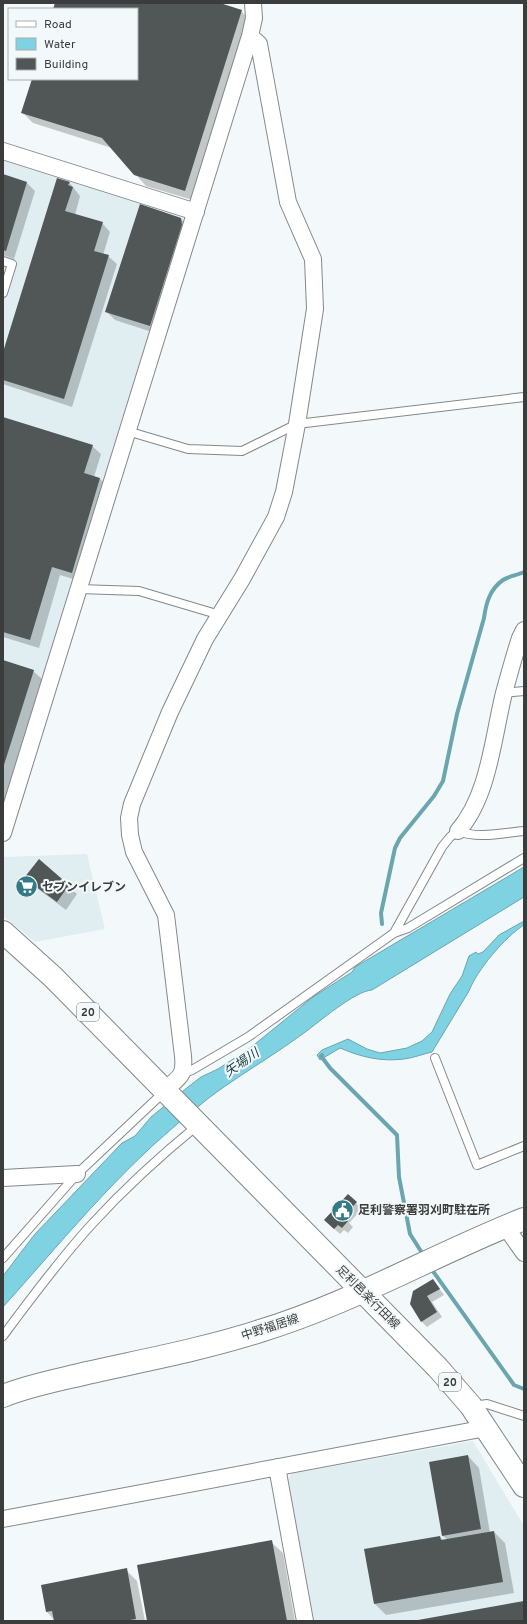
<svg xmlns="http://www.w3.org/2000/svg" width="527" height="1624" font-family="Overpass,'Noto Sans JP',sans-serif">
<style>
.built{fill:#e0eef1}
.water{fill:#7fd2e2;stroke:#6ba5b0}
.shadow{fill:#0003}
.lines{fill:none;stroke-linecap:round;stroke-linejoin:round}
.stream{stroke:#6ba5b0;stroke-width:4}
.building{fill:#515657}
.lane-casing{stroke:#83898a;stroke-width:10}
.street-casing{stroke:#83898a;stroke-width:18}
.secondary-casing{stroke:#83898a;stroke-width:24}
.primary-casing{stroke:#83898a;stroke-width:24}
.lane{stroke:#fff;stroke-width:8}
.street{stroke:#fff;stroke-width:16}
.secondary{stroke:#fff;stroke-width:22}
.primary{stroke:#fff;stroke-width:22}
.labels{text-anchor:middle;stroke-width:4;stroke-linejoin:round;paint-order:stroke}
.shield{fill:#f3f9fa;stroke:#727576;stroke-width:1}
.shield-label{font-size:11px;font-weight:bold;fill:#3b3d3d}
.poi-label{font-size:12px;font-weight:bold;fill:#3b3d3d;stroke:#f3f9fa;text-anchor:start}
.street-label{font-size:12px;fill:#3b3d3d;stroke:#f3f9fa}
.water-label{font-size:13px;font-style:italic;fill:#1b424a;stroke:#f3f9fa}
</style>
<rect width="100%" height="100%" fill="#f3f9fa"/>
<path class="built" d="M3,157L182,214L185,223L119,428L47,670L3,809Z
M87,854L105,929L35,942L3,916V857Z
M473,1441L524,1526V1621H310L285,1483L291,1474Z"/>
<path class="water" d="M524,867V897L372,990C355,991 319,1022 304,1033C277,1053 248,1070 221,1089C205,1100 191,1113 176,1125C112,1179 59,1245 3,1307V1276L35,1234L122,1143L135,1136L151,1117L188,1087L201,1077L218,1069L250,1048L313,997L352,972L355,967Z
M524,921V925C505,937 477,970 469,991L432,1052C423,1054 413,1058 404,1059C381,1062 361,1057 340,1048L320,1060L317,1055L322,1050L348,1039L367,1049L380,1053L407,1048L422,1041L432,1032L450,994L462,976L469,956L476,952L478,954L483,952L499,935Z"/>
<path class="shadow" d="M56,3H217L241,11L252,22L196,201L146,186L112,148L33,123L22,112L33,79H137V9H55Z
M3,175L27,183L35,191L14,259L3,255Z
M57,179L69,182L80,196L75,215L102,223L110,232L103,255L108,256L117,264L72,407L3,384V355Z
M181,219L189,227L158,334L115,320L107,312Z
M3,419L92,446L101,454L94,477L100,479L108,487L80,581L60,575L39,648L3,637Z
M3,661L33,671L42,679L3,804Z
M39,861L77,894L66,910L34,886L25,878Z
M348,1195L362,1209L349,1223L353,1227L348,1233L344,1230L340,1234L331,1226Z
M433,1280L444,1295L432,1302L442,1317L427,1327L421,1321L411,1304Z
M468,1456L479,1468L490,1533L494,1532L505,1543L514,1593L386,1615L375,1604L440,1537L444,1541L448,1540L443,1536Z
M271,1542L283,1553L295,1621H148Z
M126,1570L137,1581L145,1621H55L47,1612Z"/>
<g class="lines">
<path class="stream" d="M382,924L381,913L395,848L400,838L434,796L443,781L457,714L484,618C486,603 490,589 503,580C509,576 518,575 524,572
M322,1055L321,1056L330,1068L397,1135L399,1177L410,1234L424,1256
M430,1267L514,1385L524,1389"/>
</g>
<path class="building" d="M55,3H220L242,10L185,191L134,175L102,138L21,113L32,79H137V9H53Z
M3,174L27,182L6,251L3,250Z
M57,178L70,182L68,185L73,187L65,211L103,222L94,251L109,255L64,399L3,380V352Z
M140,204L181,218L182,225L150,326L105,312Z
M3,417L93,445L84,473L100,478L72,573L52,567L30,640L3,632Z
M3,660L34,670L3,768Z
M39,859L69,885L57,902L24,878Z
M348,1194L357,1202L343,1217L348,1221L342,1228L338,1225L334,1229L324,1220Z
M433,1279L440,1289L427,1296L437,1312L421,1322L410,1304L413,1291Z
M468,1455L481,1529L442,1536L429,1462Z
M494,1531L503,1582L374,1604L364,1549L440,1536L441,1540Z
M272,1540L287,1621H147L137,1565Z
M127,1568L136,1619L124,1621H54L52,1611L46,1612L41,1585Z
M524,1601V1621H418V1620Z"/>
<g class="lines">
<defs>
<path id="lane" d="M3,261L12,264L3,293
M127,431L188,449L242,451L297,424L524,397
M79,589L139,591L220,615
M504,693L524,691
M394,933L442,847L450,837L458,831C477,839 503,833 524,831
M435,1058L477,1165L524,1146
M183,1074L192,1070L248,1037L394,933L408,928L524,858
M3,1258L77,1174L164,1092
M3,1336C31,1298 60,1259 92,1224C125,1188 160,1156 198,1125
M474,1406L487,1404L524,1416"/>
<path id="street" d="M3,151L196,212
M458,831C489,796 493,737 504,693C509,675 514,656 520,638L524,630
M3,833L250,36L254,18L253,3
M165,1090C179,1077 185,1077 183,1056L166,915L134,852L130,835L129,818L132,804L170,712L205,639L242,579L276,517L284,492L297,424L315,309L313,259L288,202L259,44L250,36
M3,1178L77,1174
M505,1226L524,1253
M277,1467L305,1621
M3,1519L486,1428"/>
<path id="secondary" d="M3,1396C30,1385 59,1380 87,1373C145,1360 204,1349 260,1331C352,1303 435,1254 524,1219"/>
<path id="primary" d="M3,932L53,977L438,1368L471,1406L524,1486"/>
</defs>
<use href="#lane" class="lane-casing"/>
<use href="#street" class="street-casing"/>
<use href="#secondary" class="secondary-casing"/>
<use href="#primary" class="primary-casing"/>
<use href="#lane" class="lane"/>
<use href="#street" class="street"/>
<use href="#secondary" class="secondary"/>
<use href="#primary" class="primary"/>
</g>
<defs>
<symbol id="supermarket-disc" viewBox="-11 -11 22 22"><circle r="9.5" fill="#347a86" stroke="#f3f9fa"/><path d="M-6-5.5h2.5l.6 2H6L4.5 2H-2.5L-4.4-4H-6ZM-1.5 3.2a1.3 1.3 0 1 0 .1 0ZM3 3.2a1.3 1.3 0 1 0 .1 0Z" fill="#fff"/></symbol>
<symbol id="civic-disc" viewBox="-11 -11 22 22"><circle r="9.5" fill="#347a86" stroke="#f3f9fa"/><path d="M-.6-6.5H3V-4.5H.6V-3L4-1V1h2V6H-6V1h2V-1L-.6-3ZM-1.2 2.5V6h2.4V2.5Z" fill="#fff"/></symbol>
</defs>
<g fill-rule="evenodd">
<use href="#supermarket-disc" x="14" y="874" width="25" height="25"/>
<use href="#civic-disc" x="330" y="1198" width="25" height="25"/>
</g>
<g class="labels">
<g class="shield">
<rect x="77" y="1003" width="22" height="18" rx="3"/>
<rect x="439" y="1373" width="22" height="18" rx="3"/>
</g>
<g class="shield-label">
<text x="88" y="1016">20</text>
<text x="450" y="1386">20</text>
</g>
<g class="poi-label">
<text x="42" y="891">セブンイレブン</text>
<text x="358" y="1214">足利警察署羽刈町駐在所</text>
</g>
<g class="street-label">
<text transform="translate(368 1297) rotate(45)" y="4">足利邑楽行田線</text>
<text transform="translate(270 1327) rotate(-18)" y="4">中野福居線</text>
</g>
<g class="water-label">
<text transform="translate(241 1062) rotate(-35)" y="5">矢場川</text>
</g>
</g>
<rect width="527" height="1624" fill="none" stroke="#3b3d3d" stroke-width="8"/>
<rect x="8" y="8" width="130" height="72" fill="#f3f9fa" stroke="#a9aeae"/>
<rect x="16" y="21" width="20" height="6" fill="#ffffff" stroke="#a9aeae"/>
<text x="44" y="28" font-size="12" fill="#3b3d3d">Road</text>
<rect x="16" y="38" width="20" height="12" fill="#7fd2e2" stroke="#a9aeae"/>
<text x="44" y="48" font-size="12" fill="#3b3d3d">Water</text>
<rect x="16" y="58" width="20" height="12" fill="#515657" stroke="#a9aeae"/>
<text x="44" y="68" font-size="12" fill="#3b3d3d">Building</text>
</svg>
